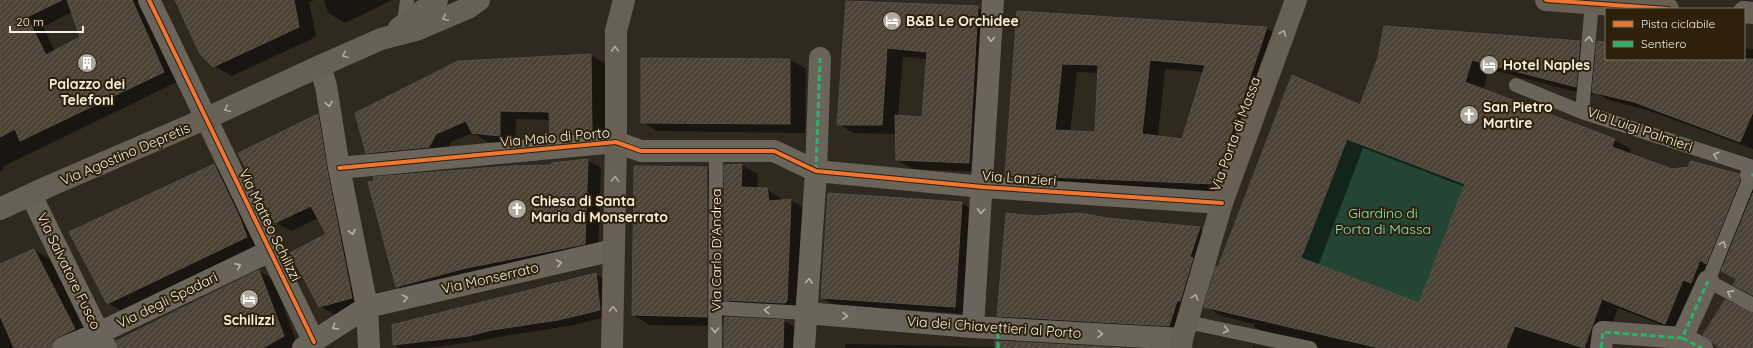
<svg xmlns="http://www.w3.org/2000/svg" width="1753" height="348" font-family="Quicksand,sans-serif">
<style>
.park{fill:#244434}
.shadow{fill:#0007;fill-rule:evenodd}
.building{fill:url(#building-hatch);stroke:#564f46;fill-rule:evenodd}
.lines{fill:none;stroke-linecap:round;stroke-linejoin:round}
.lane{stroke:#6a645b;stroke-width:14}
.street{stroke:#6a645b;stroke-width:22}
.secondary{stroke:#686055;stroke-width:22}
.quiet{stroke:#2db169;stroke-width:3;stroke-dasharray:6 3;stroke-linecap:butt}
.cycleway-casing{stroke:#2d210c;stroke-width:6}
.cycleway{stroke:#f07635;stroke-width:4}
.oneway{stroke:#afa79b}
.oneway2{stroke:#b7b0a5}
.labels{text-anchor:middle;stroke-width:4;stroke-linejoin:round;paint-order:stroke}
.poi-label{font-size:14px;font-weight:bold;fill:#f6eee1;stroke:#2d210c;text-anchor:start}
.street-label{font-size:14px;fill:#f6eee1;stroke:#2d210c}
.park-label{font-size:14px;fill:#89e4bb;stroke:#2d210c}
</style>
<defs>
<pattern id="building-hatch" width="6" height="6" patternUnits="userSpaceOnUse"><rect width="6" height="6" fill="#4c4235"/><path d="M-1 1l2-2M0 6l6-6M5 7l2-2" fill="none" stroke="#665e52"/></pattern>
</defs>
<rect width="100%" height="100%" fill="#2f291e"/>
<path class="park" d="M1347,139L1465,184L1419,303L1301,258Z"/>
<path class="shadow" d="M0,0H144L179,81L2,167L4,169L0,171ZM72,12L81,38L55,52L43,27Z
M176,0H315L309,2L316,37L232,76L214,66Z
M324,0H392L345,23L328,13Z
M847,2L977,7L993,16L984,172L913,169L897,160L896,134L854,133L838,124ZM903,57L927,59L923,118L898,116Z
M1018,13L1266,28L1281,37L1229,192L1021,183L1006,174ZM1165,69L1204,72L1183,140L1158,137ZM1077,72L1098,73L1096,133L1070,132Z
M1580,42L1597,52L1606,43V59H1744V48L1753,49V149L1650,111L1609,100L1593,91L1592,96L1489,69L1483,90L1614,140L1631,149L1629,154L1672,170L1738,177L1753,186V295L1738,280L1716,269L1682,333L1618,308L1604,348H1319V347L1271,336L1254,327V324L1222,316L1206,307L1219,268L1360,106L1379,57ZM1363,148L1465,187L1420,304L1318,266Z
M590,55L606,64L607,140L566,144L551,135L550,120L516,119L515,144L488,142L473,133L451,142L445,155L383,161L367,152Z
M642,59L790,60L806,69L805,133L657,131L642,122Z
M318,116L333,125L368,307L335,315L320,306L327,235L319,218L291,231L276,222Z
M587,160L601,168L598,251L410,294L397,286L552,166Z
M725,165H742L758,174L757,189H766L782,199L783,200H791L806,209L802,310L740,308L724,299V318L784,321L798,329L797,348H725V326L650,325L633,315L635,167L707,168L725,179Z
M214,166L232,176L264,246L125,313L107,303Z
M961,203L974,210L968,314L835,305L822,298Z
M1034,217L1107,219L1199,228L1212,235L1182,333L1011,323L998,315Z
M34,250L50,259L91,338L71,348H0V265Z
M259,271L273,279L297,343L290,348H130L124,338Z
M596,274L606,280L610,316L569,326L503,336L480,341L426,348H400L394,345Z
M846,344L996,347L1103,348H845Z
M1253,346L1264,348H1253Z"/>
<path class="building" d="M0,0H62L27,17L46,55L80,37L67,0H132L164,72L20,141L15,129L0,137Z
M175,0H294L299,27L213,67L200,54Z
M846,1L978,6L969,163L896,160L895,115L922,117L927,52L887,48L882,125H837Z
M1017,11L1267,27L1214,184L1005,175ZM1150,60L1205,65L1182,139L1142,134ZM1062,64L1098,65L1095,132L1055,130Z
M1384,26L1580,41L1576,87L1472,60L1465,82L1615,139L1612,147L1672,169L1688,167L1691,161L1739,174L1740,180L1706,264L1700,260L1691,283L1683,280L1665,324L1602,299L1584,348L1515,326L1506,348H1379L1204,307L1216,266L1218,267L1292,75L1360,105L1378,57ZM1347,139L1465,184L1419,303L1301,258Z
M1597,41L1606,42V59H1753V112L1740,142L1634,102L1592,92Z
M591,54L592,132L550,136L549,112L500,111V136L472,133L466,121L436,134L429,147L366,153L355,113L458,61Z
M641,58L790,59V124L641,123Z
M318,114L327,170L352,298L319,307L290,253L326,234L311,206L275,223L238,153Z
M588,159L585,244L462,269L396,287L368,182L374,181L373,177L511,166L551,165V163Z
M214,164L238,214L247,237L107,304L69,232Z
M742,164L741,187L767,188L769,201L791,199L787,301L785,303L724,300V165Z
M634,166L707,167V317L632,315Z
M828,193L962,202L955,307L821,298Z
M1753,193V295L1733,285L1737,279L1721,271Z
M1006,213L1034,216L1079,213L1107,218L1200,227L1190,257L1193,258L1180,301H1177L1169,326L997,316Z
M34,249L75,329L58,337L53,341L51,348H14L0,316V264Z
M259,270L284,336L263,348H118L116,341Z
M596,273L600,310L558,320L492,330L469,336L393,345L392,325Z
M1725,300L1753,313V348H1720L1703,335Z
M724,317L784,320L783,348H724Z
M995,341L1121,348H995Z"/>
<g class="lines">
<path class="lane" d="M1592,4L1582,112L1753,167
M404,25L407,0
M1516,85L1582,112
M1753,170L1708,281L1753,305
M716,308L806,313
M1187,322L1310,348
M715,348L716,151"/>
<path class="street" d="M149,0L314,342
M320,66L326,86L339,168L367,307L369,348
M339,168L616,142L641,151H774L816,171L983,187L1222,203
M1751,175H1753
M31,195L106,348
M806,313L973,327L1182,339
M973,327L993,0
M1682,338L1702,348
M63,348L99,333L270,251
M303,348L367,307L614,250
M804,348L816,171L820,58
M1601,348L1603,332L1682,338L1708,281"/>
<path class="secondary" d="M1546,0L1668,9
M1744,12L1753,13
M399,28L437,0
M0,209L47,187L207,118L320,66L381,39L419,29L468,8L479,0
M612,348L616,142V31L624,0
M1181,348L1182,339L1222,203L1296,0"/>
<path class="quiet" d="M816,171L820,58
M1751,175H1753
M1682,338L1702,348
M998,348V329
M1601,348L1603,332L1682,338L1708,281"/>
<defs>
<path id="cycleway" d="M149,0L314,342
M1546,0L1668,9
M339,168L616,142L641,151H774L816,171L983,187L1222,203"/>
</defs>
<use href="#cycleway" class="cycleway-casing"/>
<use href="#cycleway" class="cycleway"/>
</g>
<defs><path id="oneway-chevron" d="M-2-3.5L2.5 0L-2 3.5" fill="none" stroke-width="1.6" stroke-linecap="round" stroke-linejoin="round"/></defs>
<g class="oneway">
<use href="#oneway-chevron" transform="translate(445 18) rotate(156)"/>
<use href="#oneway-chevron" transform="translate(1283 33) rotate(-68)"/>
<use href="#oneway-chevron" transform="translate(615 49) rotate(-90)"/>
<use href="#oneway-chevron" transform="translate(345 55) rotate(157)"/>
<use href="#oneway-chevron" transform="translate(227 109) rotate(155)"/>
<use href="#oneway-chevron" transform="translate(615 179) rotate(-89)"/>
<use href="#oneway-chevron" transform="translate(1195 297) rotate(-74)"/>
<use href="#oneway-chevron" transform="translate(613 309) rotate(-89)"/>
</g>
<g class="oneway2">
<use href="#oneway-chevron" transform="translate(991 39) rotate(93)"/>
<use href="#oneway-chevron" transform="translate(1589 39) rotate(-85)"/>
<use href="#oneway-chevron" transform="translate(329 104) rotate(81)"/>
<use href="#oneway-chevron" transform="translate(1716 155) rotate(-162)"/>
<use href="#oneway-chevron" transform="translate(981 211) rotate(94)"/>
<use href="#oneway-chevron" transform="translate(352 232) rotate(79)"/>
<use href="#oneway-chevron" transform="translate(1723 244) rotate(-68)"/>
<use href="#oneway-chevron" transform="translate(559 263) rotate(-13)"/>
<use href="#oneway-chevron" transform="translate(238 266) rotate(-26)"/>
<use href="#oneway-chevron" transform="translate(809 281) rotate(-86)"/>
<use href="#oneway-chevron" transform="translate(1730 293) rotate(-152)"/>
<use href="#oneway-chevron" transform="translate(405 298) rotate(-13)"/>
<use href="#oneway-chevron" transform="translate(767 310) rotate(-177)"/>
<use href="#oneway-chevron" transform="translate(845 316) rotate(5)"/>
<use href="#oneway-chevron" transform="translate(335 327) rotate(147)"/>
<use href="#oneway-chevron" transform="translate(715 330) rotate(91)"/>
<use href="#oneway-chevron" transform="translate(1226 330) rotate(12)"/>
<use href="#oneway-chevron" transform="translate(1100 334) rotate(3)"/>
</g>
<defs>
<symbol id="hotel-disc" viewBox="-11 -11 22 22"><circle r="9.5" fill="#b0a99d" stroke="#2d210c"/><path d="M-6-4.5h1.5V1H6V5H4.5V3h-9V5H-6ZM-4 0a1.8 1.8 0 1 1 3.6 0ZM.5 0V-2.5h3Q6-2.5 6 0Z" fill="#fff"/></symbol>
<symbol id="building-disc" viewBox="-11 -11 22 22"><circle r="9.5" fill="#b0a99d" stroke="#2d210c"/><path d="M-4-6H4V6H1V3H-1V6H-4ZM-2.5-4.3h1.7v1.8h-1.7ZM.8-4.3h1.7v1.8H.8ZM-2.5-1h1.7V.8h-1.7ZM.8-1h1.7V.8H.8Z" fill="#fff"/></symbol>
<symbol id="church-disc" viewBox="-11 -11 22 22"><circle r="9.5" fill="#b0a99d" stroke="#2d210c"/><path d="M-1.2-6h2.4v3.5h3.3v2.4h-3.3V6h-2.4V-.1h-3.3v-2.4h3.3Z" fill="#fff"/></symbol>
</defs>
<g fill-rule="evenodd">
<use href="#hotel-disc" x="881" y="10" width="22" height="22"/>
<use href="#building-disc" x="76" y="52" width="22" height="22"/>
<use href="#hotel-disc" x="1478" y="54" width="22" height="22"/>
<use href="#church-disc" x="1458" y="104" width="22" height="22"/>
<use href="#church-disc" x="506" y="198" width="22" height="22"/>
<use href="#hotel-disc" x="238" y="288" width="22" height="22"/>
</g>
<g class="labels">
<g class="poi-label">
<text x="906" y="26">B&amp;B Le Orchidee</text>
<text x="1503" y="70">Hotel Naples</text>
<text x="87" y="89" text-anchor="middle">Palazzo dei<tspan x="87" dy="16">Telefoni</tspan></text>
<text x="1483" y="112">San Pietro<tspan x="1483" dy="16">Martire</tspan></text>
<text x="531" y="206">Chiesa di Santa<tspan x="531" dy="16">Maria di Monserrato</tspan></text>
<text x="249" y="325" text-anchor="middle">Schilizzi</text>
</g>
<g class="street-label">
<text transform="translate(1640 129) rotate(19)" y="5">Via Luigi Palmieri</text>
<text transform="translate(1235 134) rotate(-70)" y="5">Via Porta di Massa</text>
<text transform="translate(555 137) rotate(-5)" y="5">Via Maio di Porto</text>
<text transform="translate(125 154) rotate(-23)" y="5">Via Agostino Depretis</text>
<text transform="translate(1019 178) rotate(4)" y="5">Via Lanzieri</text>
<text transform="translate(270 225) rotate(64)" y="5">Via Matteo Schilizzi</text>
<text transform="translate(716 250) rotate(-90)" y="5">Via Carlo D'Andrea</text>
<text transform="translate(69 271) rotate(64)" y="5">Via Salvatore Fusco</text>
<text transform="translate(490 278) rotate(-13)" y="5">Via Monserrato</text>
<text transform="translate(167 300) rotate(-26)" y="5">Via degli Spadari</text>
<text transform="translate(994 327) rotate(4)" y="5">Via dei Chiavettieri al Porto</text>
</g>
<g class="park-label">
<text x="1383" y="218">Giardino di<tspan x="1383" dy="16">Porta di Massa</tspan></text>
</g>
</g>
<rect x="1605" y="8" width="140" height="52" fill="#2d210c" stroke="#7d7361"/>
<rect x="1613" y="21" width="20" height="6" fill="#f07635" stroke="#7d7361"/>
<text x="1641" y="28" font-size="12" fill="#f6eee1">Pista ciclabile</text>
<rect x="1613" y="41" width="20" height="6" fill="#2db169" stroke="#7d7361"/>
<text x="1641" y="48" font-size="12" fill="#f6eee1">Sentiero</text>
<path d="M10 26v6h73v-6" fill="none" stroke="#f6eee1" stroke-width="2"/>
<text x="16" y="26" font-size="12" fill="#f6eee1" stroke="#2d210c" stroke-width="3" paint-order="stroke">20 m</text>
</svg>
